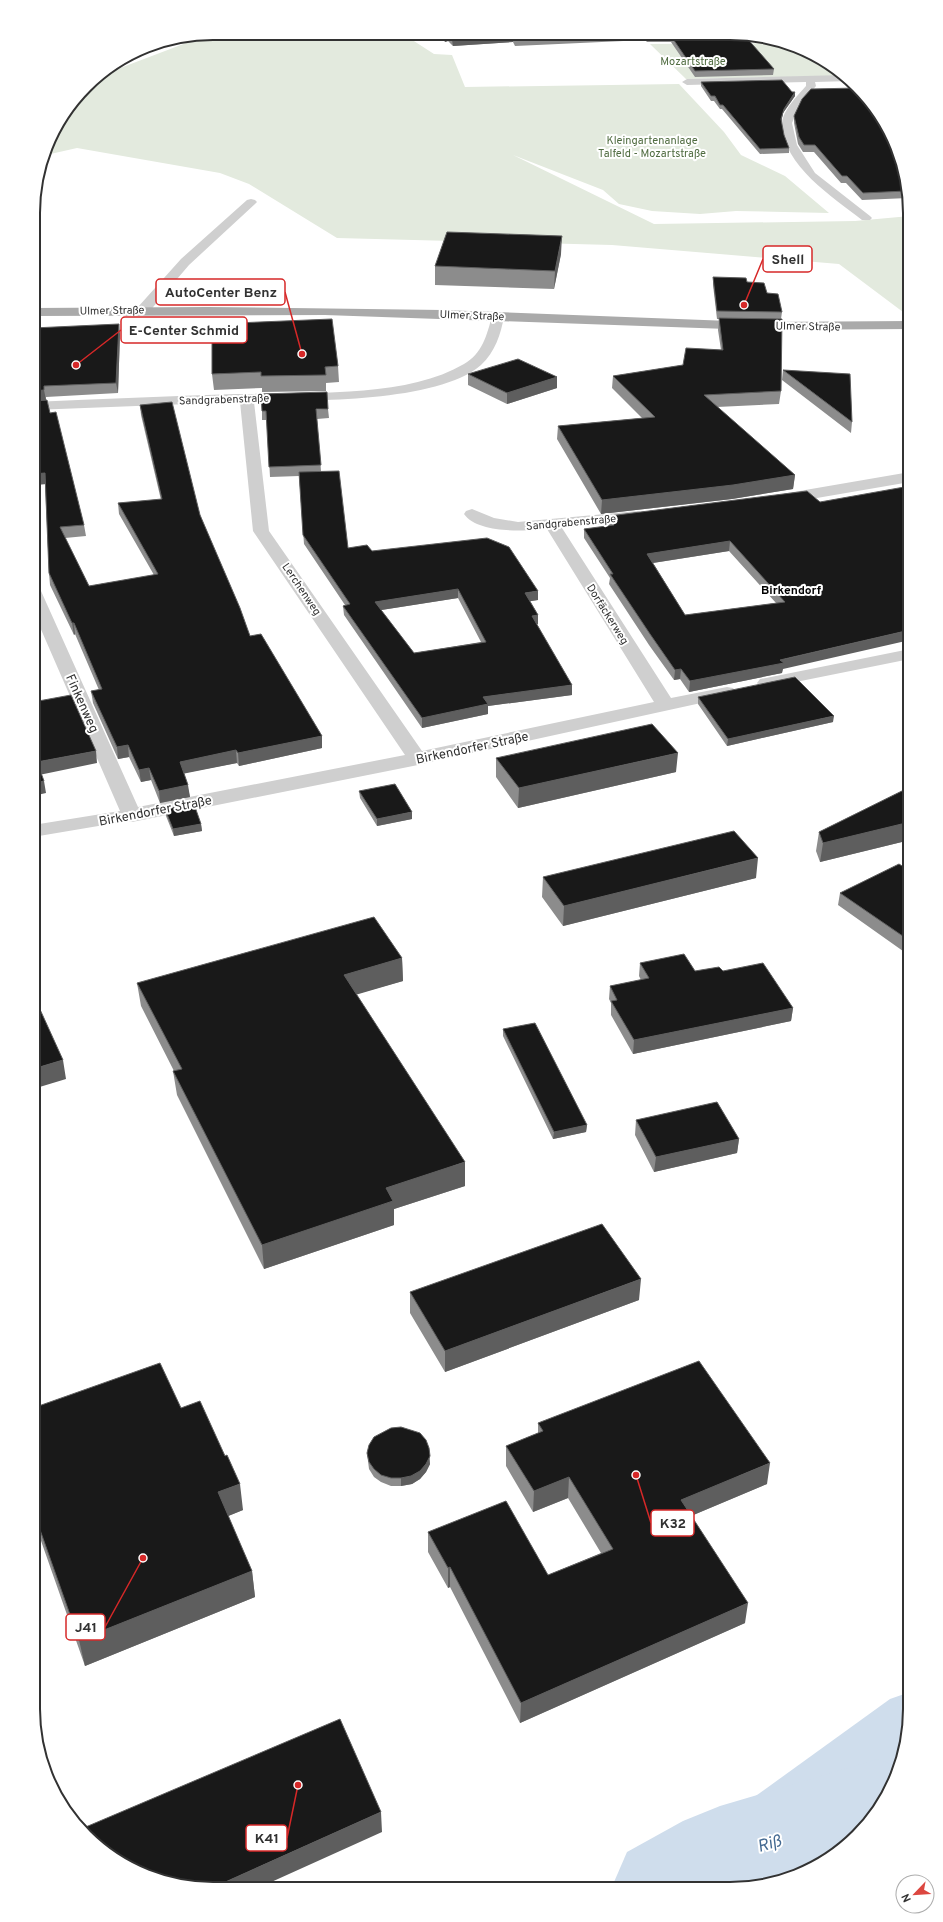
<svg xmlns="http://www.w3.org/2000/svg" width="943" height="1922" font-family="Overpass,sans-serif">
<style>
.green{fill:#e3eade}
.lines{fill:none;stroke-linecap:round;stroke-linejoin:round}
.canal{fill:#cfddec;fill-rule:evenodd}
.river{fill:#cfddec;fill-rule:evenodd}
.minor{fill:#cfcfcf;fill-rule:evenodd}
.major{fill:#aaa;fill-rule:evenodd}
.wall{fill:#8c8c8c;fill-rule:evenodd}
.shaded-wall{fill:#5e5e5e}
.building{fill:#191919;stroke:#5e5e5e;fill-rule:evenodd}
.labels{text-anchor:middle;stroke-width:4;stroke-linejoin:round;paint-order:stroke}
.far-park-label{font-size:11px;fill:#506c41;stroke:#fff}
.far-street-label{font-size:11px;fill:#323232;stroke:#fff}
.far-neighbourhood-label{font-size:12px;font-weight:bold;fill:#000;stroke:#fff}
.street-label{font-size:13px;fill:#323232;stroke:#fff}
.near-water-label{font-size:17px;font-style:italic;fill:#436991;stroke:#fff}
.rim{fill:none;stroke:#323232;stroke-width:2}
.leader{fill:none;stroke:#d62828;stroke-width:1.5}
.callout-dot{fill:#d62828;stroke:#fff;stroke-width:1.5}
.callout{fill:#fff;stroke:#d62828;stroke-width:1.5}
.callout-label{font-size:14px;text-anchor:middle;font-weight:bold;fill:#323232}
</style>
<rect width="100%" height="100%" fill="#fff"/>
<path class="green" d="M218,33L403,34L434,54L452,55L465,87L679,84L724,132L741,155L785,176L829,213L736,211L700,214L652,211L619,204L603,190L513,155L654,224L855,221L910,216V312H903L839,264L612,245L337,238L249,184L220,173L77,148L46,155L52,133L94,78L186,43Z
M783,43C800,48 832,58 838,76L686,79L650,44Z"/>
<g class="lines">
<path class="canal" d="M910,1692V1721L902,1758L741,1879L720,1888L699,1879L690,1858L699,1837L890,1699Z"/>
<path class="river" d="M878,1759L900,1768L873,1819L830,1859L788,1880L730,1889H611L627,1852L683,1821L720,1806Z"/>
<path class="minor" d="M845,75L851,81L815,82L816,86L800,105L792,123L797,145L815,173L870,216L872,218L870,220H862C833,197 783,166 782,124C782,111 798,95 806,86V82L687,85L682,82L687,79Z
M251,199L255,200L257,202L255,204L189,265L148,313H138L137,310L138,307L181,259L247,200Z
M498,312L504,316C501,334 495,352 481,365C437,403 312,400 254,402L269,531L422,751L654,702L547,529C526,531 478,534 464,514L466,511L472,509L494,518L518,522L638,511L644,513L646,516L644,519L638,521L562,528L671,698L727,687L733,688L736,692L733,696L418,765L132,822L128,821L33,837V825L120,811L33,611V586L39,587L41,591L138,807L405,755L253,531L240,402L33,410V402C101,399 168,396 236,394C303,392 405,399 464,364C482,354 487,335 492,316Z
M910,472V482L782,504L777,502L774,499L777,496L782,494Z
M910,649V659L766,688L760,687L757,683L760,679L766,678Z"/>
<path class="major" d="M208,307L442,310L756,322L910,321V329L756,330L325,315L33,316V308Z"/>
</g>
<path class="wall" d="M438,34L765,36L766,37H745L774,69L773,75L695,77L671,42H647L645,40L515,46L513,42L453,46L448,41L445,42Z
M701,82L795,92V96L783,113L781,121L784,135L789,148V153L760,154L722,109H720L714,101H711L701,86Z
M794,116L901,155L908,198L862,200L846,183H841L814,152H803L798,144L794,123Z
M561,254L554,289L435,285V266Z
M713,277L747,282L767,293L782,312L781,319V391L779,404L717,407L795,475L793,489L732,499L601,514L557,439L558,426L642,418L612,388L613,376L683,365L721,350L718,330L719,319H717L713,285Z
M33,328L120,334L118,393L46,397V400L42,401L50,413L84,525L86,536L65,538L89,586L154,575L119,514L118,503L161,500L141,415L140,405L200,515L250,636L322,736V748L239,766L237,763L184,773L190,797L160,803L151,780L141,782L129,757L118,759L93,703L91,691L99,690L75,634L74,635L50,585L49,573L45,484L33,485Z
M338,366L339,382L326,383V391L262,392V388L214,390L212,374Z
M783,370L852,422L851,433L782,380Z
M468,374L557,377V388L507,404L468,385Z
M328,409L329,418L317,419L321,471L348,548L372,551L538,600L530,601L538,615V624H537L572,695L488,706V714L422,728L344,615L343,606L345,605L304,544L299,476L270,477L267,420H262V411ZM458,598L481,642L414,653L381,610Z
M807,491L782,673L689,692L680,679L674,680L649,645L609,584L610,578L584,538V529L609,526V516ZM729,551L776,603L685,615L653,563Z
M698,697L833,722L727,746L698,704Z
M907,704H910V728L904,722Z
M496,758L676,772L518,808L496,777Z
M910,787V840L820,862L816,851L819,832Z
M359,791L412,819L377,826L360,798Z
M165,809L201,824L202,831L174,836L166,816Z
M910,871V956L838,905L840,893Z
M543,877L756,878L563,926L542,897Z
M402,958L403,981L356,994L465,1186L394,1209V1225L264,1269L177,1095L173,1071H174L141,1006L137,983Z
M640,963L695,971H723L793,1008L791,1021L633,1054L611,1015V1003L609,999L610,986L641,980L639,976Z
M503,1029L587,1125L586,1132L553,1139L503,1036Z
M636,1120L739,1139L737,1153L654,1172L635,1135Z
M410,1292L639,1300L445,1372L410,1313Z
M33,1408H181L243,1510L228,1516L252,1571L255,1597L85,1666L33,1518Z
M538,1423L767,1484L691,1516L745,1623L520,1723L450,1587L448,1588L428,1552V1532L548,1575L601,1553L568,1498L533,1512L506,1466V1446L538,1433Z
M367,1453L430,1464L426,1472L420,1479L412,1484L401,1486H391L381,1482L374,1477L369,1469Z"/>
<path class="shaded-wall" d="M448,35V41L445,42V36Z
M513,36V42L453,46L452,40Z
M795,92V96L783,113L781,124V119L784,109Z
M562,236L561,254L554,289L555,271Z
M119,324L120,334L118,393L116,383Z
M557,377V388L507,404V393Z
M44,390L46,400L33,402V391Z
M45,473L47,484L33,485V474Z
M795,475L793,489L732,499L601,514L602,500Z
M730,541L729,551L646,564L647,554Z
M458,589V598L375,611V602Z
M538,591V600L525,602V593Z
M538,615V624L532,625V616Z
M72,623H74L75,634L74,635Z
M910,630V640L783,669L782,673L689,692L690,681Z
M681,669L680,679L674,680L675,670Z
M572,685V695L488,706V714L422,728V718L483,697Z
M834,716L833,722L727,746L728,739Z
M322,736V748L239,766L238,753Z
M128,745L129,757L118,759L117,747Z
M236,750L237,763L182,774L180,762Z
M96,751L97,763L39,775L37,762Z
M678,753L676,772L518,808L519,788Z
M149,768L151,780L141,782L139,770Z
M44,781L46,793L33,796V783Z
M188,785L190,797L160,803L159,791Z
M412,812V819L377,826V819Z
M910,822V840L820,862L823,843Z
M201,824L202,831L174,836L173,829Z
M758,858L756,878L563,926L564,906Z
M402,958L403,981L345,998L344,975Z
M793,1008L791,1021L633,1054L634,1040Z
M63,1060L66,1079L33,1089V1069Z
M587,1125L586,1132L553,1139L554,1132Z
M739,1139L737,1153L654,1172L656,1157Z
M465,1162V1186L394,1209V1225L264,1269L262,1245L386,1188Z
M641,1279L639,1300L445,1372V1351Z
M429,1448L430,1464L426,1472L420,1479L412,1484L401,1486V1478Z
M770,1463L767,1484L679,1521L681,1500Z
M569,1477L568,1498L533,1512L534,1491Z
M240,1484L243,1510L221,1519L218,1492Z
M450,1567V1587L448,1588V1568Z
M252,1571L255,1597L85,1666L79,1640Z
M748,1603L745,1623L520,1723L521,1703Z
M381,1812L382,1832L258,1888H212Z"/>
<path class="building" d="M444,34L618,36L515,40L513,36L452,40L448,35L445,36Z
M647,36H745L774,69L695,71L671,36Z
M782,80L792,92H795L784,109L781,119L784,135L789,148L760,149L723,105H720L715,96H711L701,82Z
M858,88L880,113L901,155L906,191L863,193L847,176H842L815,145H804L799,137L794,116L802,99L811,89Z
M447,232L562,236L555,271L435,266Z
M713,277L746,278L747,282L764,283L767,293L778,294L782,312L717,311Z
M719,318L782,319L781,391L704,395L795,475L733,485L602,500L558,426L655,417L613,376L683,365L686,348L723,350Z
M332,319L338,366L325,367L326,375L261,376V372L212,374V324Z
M119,324L116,383L44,386V390L33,391V328Z
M518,359L557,377L507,393L468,374Z
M783,370L850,374L852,422Z
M327,392L328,409H316L321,465L269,467L266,411H262L261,394Z
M47,400L50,413L56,412L84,525L60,527L89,586L158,574L118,503L162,499L140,405L172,402L200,515L240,608L250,636L261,634L322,736L238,753L236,750L180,762L188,785L159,791L149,768L139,770L128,745L117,747L91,691L102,689L74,623H72L49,573L45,473L33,474V401Z
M339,471L348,548L367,545L372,551L487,538L509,547L538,591L525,593L538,615L532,616L572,685L483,697L488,704L422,718L343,606L350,604L303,535L299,472ZM458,589L486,642L414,653L375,602Z
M910,486V630L780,660L784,663L690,681L681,669L675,670L650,634L610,574H613L584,529L614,525L609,516L807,491L820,502ZM730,541L785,602L685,615L647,554Z
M795,677L834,716L728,739L698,697Z
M71,695L96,751L37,762L44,781L33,783V702Z
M652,724L678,753L519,788L496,758Z
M395,784L412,812L377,819L359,791Z
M910,787V822L823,843L819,832Z
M194,804L201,824L173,829L165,809Z
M734,831L758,858L564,906L543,877Z
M899,864L910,871V941L840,893Z
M374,917L402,958L344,975L465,1162L386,1188L393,1201L262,1245L173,1071L182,1069L137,983Z
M684,954L695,971L719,967L723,971L763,963L793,1008L634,1040L611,1001L617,1000L610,986L649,978L640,963Z
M33,994L63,1060L33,1069Z
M535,1023L587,1125L554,1132L503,1029Z
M717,1102L739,1139L656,1157L636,1120Z
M602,1224L641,1279L445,1351L410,1292Z
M699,1361L770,1463L681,1500L748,1603L521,1703L450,1567L448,1568L428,1532L506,1501L548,1575L613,1549L569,1477L534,1491L506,1446L543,1431L538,1423Z
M160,1363L181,1408L200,1401L225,1456L227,1455L240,1484L218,1492L252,1571L79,1640L33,1510V1408Z
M401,1427L420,1433L426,1440L429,1448L430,1456L426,1464L420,1471L411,1476L401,1478H391L381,1475L374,1469L369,1462L367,1453L369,1445L374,1437L391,1428Z
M340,1719L381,1812L212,1888L189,1887L133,1871L94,1845L81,1829Z"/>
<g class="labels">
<g class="far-park-label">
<text x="693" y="65">Mozartstraße</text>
<text x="652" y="144">Kleingartenanlage<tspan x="652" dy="13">Talfeld - Mozartstraße</tspan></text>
</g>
<g class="far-street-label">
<text transform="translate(112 310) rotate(-1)" y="4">Ulmer Straße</text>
<text transform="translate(472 315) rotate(2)" y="4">Ulmer Straße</text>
<text transform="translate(808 326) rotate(1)" y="4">Ulmer Straße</text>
<text transform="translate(224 399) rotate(-2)" y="4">Sandgrabenstraße</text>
<text transform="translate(571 522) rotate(-5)" y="4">Sandgrabenstraße</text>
<text transform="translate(302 589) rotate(56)" y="4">Lerchenweg</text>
<text transform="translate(608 614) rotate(58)" y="4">Dorfäckerweg</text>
</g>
<g class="far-neighbourhood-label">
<text x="791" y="594">Birkendorf</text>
</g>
<g class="street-label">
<text transform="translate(83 703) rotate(66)" y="5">Finkenweg</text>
<text transform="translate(472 747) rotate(-12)" y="5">Birkendorfer Straße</text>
<text transform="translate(155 810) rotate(-11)" y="5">Birkendorfer Straße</text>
</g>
<g class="near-water-label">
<text transform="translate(769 1843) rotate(-17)" y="6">Riß</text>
</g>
</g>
<path d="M0 0H943V1922H0ZM213 40H730A173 173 0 0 1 903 213V1709A173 173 0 0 1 730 1882H213A173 173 0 0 1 40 1709V213A173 173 0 0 1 213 40Z" fill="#fff" fill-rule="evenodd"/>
<path class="rim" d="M213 40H730A173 173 0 0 1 903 213V1709A173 173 0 0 1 730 1882H213A173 173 0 0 1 40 1709V213A173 173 0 0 1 213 40Z"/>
<path class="leader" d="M744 305L763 259M302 354L285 292M76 365L121 330M636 1475L651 1523M143 1558L105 1627M298 1785L287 1838"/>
<g class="callout-dot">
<circle cx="744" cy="305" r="4"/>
<circle cx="302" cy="354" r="4"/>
<circle cx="76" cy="365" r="4"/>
<circle cx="636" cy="1475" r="4"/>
<circle cx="143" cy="1558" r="4"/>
<circle cx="298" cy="1785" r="4"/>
</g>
<g class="callout">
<rect x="763" y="246" width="49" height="26" rx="4"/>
<rect x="156" y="279" width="129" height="26" rx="4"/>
<rect x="121" y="317" width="126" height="26" rx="4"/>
<rect x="651" y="1510" width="43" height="26" rx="4"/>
<rect x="66" y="1614" width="39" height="26" rx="4"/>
<rect x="246" y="1825" width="41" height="26" rx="4"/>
</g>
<g class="callout-label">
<text x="788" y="264">Shell</text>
<text x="221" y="297">AutoCenter Benz</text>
<text x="184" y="335">E-Center Schmid</text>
<text x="673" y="1528">K32</text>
<text x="86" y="1632">J41</text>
<text x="267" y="1843">K41</text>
</g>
<g transform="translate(915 1894) rotate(245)"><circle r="19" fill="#ffffff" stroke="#adadad"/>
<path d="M0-3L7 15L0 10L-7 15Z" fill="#dc4740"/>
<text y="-6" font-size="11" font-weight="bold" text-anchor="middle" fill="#323232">N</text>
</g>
</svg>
